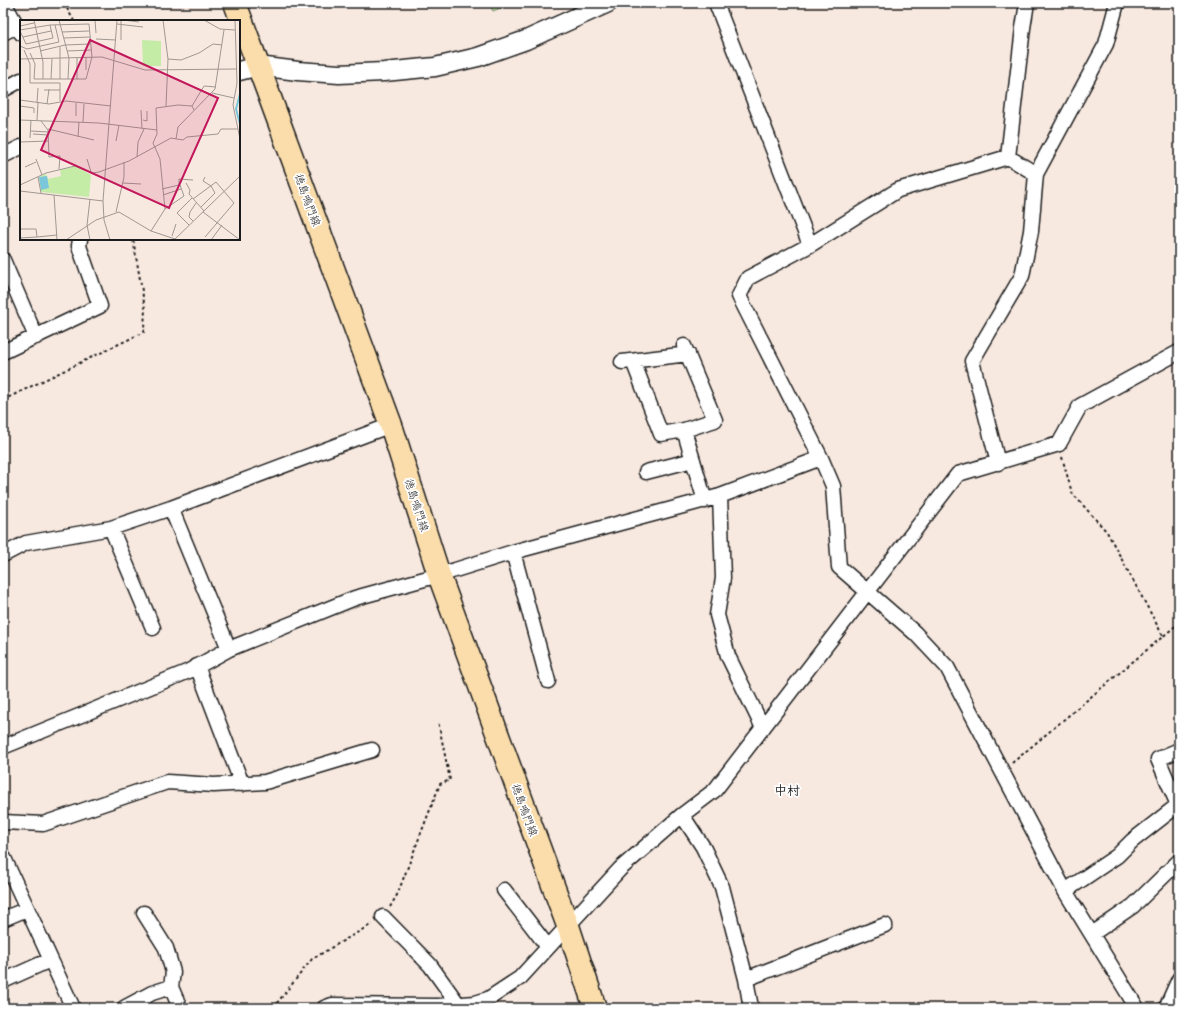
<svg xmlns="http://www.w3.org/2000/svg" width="1182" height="1011" font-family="'Patrick Hand','Klee One',sans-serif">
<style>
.garden{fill:#c4eca7;stroke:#708462}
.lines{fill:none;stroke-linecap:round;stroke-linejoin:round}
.minor-casing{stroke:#1c1c1c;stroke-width:17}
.tertiary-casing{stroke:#1c1c1c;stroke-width:21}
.primary-casing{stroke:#1c1c1c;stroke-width:25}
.path{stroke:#1c1c1c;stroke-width:2;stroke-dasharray:3 3;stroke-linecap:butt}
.minor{stroke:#fff;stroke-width:14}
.tertiary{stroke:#fff;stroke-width:18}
.primary{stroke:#faddab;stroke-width:22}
.labels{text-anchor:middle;stroke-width:3.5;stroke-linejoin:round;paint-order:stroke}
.street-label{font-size:11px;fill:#1c1c1c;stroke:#fff}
.quarter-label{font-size:13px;font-weight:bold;fill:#1c1c1c;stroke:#fff}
.inset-river{fill:none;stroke:#7ac6da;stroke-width:2}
.inset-road{fill:none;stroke:#a09792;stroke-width:1}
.view{fill:#c2185b;fill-opacity:0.15;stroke:#c2185b;stroke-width:2}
.inset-edge{fill:none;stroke:#1c1c1c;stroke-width:2}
</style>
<rect width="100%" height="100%" fill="#f8e9e0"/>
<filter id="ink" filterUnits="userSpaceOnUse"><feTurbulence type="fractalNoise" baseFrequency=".025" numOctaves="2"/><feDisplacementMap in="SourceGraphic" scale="8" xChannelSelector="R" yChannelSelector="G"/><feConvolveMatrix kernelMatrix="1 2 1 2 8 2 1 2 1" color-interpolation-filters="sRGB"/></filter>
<g filter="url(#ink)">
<path class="garden" d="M489,3H512L493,11Z"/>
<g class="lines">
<defs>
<path id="minor" d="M4,3L21,33
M716,3L810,245
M3,33L17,26
M3,90L21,80
M3,156L21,147
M1008,157L1023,28L1027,3
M1036,174L1008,157L898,190L810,245L748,278L739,296L821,458L833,486L839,567L915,633L947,667L1065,891L1137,1008
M3,260L36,337
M3,352L100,306L79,246L80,239
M633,361L661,434L684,430L715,420L684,346
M622,362L688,354
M684,430L705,501
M998,463L972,361L1022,276L1031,231L1036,174L1106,44L1117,3
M646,472L693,460
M720,496L723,578L717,615L728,656L763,728
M171,508L229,649
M111,528L153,628
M513,552L548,681
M3,555L26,543L111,528L171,508L391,425
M197,666L242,784
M3,747L189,671L229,649L355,598L439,575L513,552L720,496L821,458
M682,815L703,847L722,887L746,979L751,1008
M3,822L43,824L167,782L214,785L265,782L372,750
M3,856L73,1008
M504,890L548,947
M1065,891L1117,856L1132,841L1178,805L1158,759L1179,750
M144,913L166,948L173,972L171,987
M383,917L430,965L458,1004
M3,919L27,909
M1092,934L1133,906L1179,861
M746,979L885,925
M3,981L50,960
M124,1008L152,993L171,987L180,1008
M324,1008L332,1005L438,1006L475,1003L488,999L520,978L620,869L682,815L715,790L958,474L1059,444L1080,406L1179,352
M1166,1008L1179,979"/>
<path id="tertiary" d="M239,71L258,66L298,71L339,74L384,72L435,67L478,57L526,40L608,3"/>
<path id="primary" d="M235,3L391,425L439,575L568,926L595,1008"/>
</defs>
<use href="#minor" class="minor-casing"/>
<use href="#tertiary" class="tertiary-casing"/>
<use href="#primary" class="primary-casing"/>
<path class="path" d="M64,3L74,21
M3,400L144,332L145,308L133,239
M1062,457L1072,493L1107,532L1163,636
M1012,763L1179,623
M390,907L397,895L440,784L450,780L438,721
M273,1008L312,959L372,924"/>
<use href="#minor" class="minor"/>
<use href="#tertiary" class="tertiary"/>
<use href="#primary" class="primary"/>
</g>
</g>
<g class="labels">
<g class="street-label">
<text transform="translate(308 200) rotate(70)" y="4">徳島鳴門線</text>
<text transform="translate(417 505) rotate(72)" y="4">徳島鳴門線</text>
<text transform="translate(525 810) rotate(70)" y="4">徳島鳴門線</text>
</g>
<g class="quarter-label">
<text x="787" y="795">中村</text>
</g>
</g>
<g transform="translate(20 20)">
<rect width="220" height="220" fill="#f8e9e0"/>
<path d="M56,146L71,155L69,177L21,172L19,157L26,154L28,159L41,156L40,150Z" fill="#c4eca7"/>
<path d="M122,20L141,21V46H123ZM50,154L68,155V175L47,173Z" fill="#c4eca7"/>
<path d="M27,156L29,168L21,170L19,157Z" fill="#7ac6da"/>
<path class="inset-river" d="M220,74L216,89L220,104"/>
<path class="inset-road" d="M14,0L23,42V59M39,0L49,38L48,59M75,0L76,13M101,0V20M103,0L119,2M143,0L148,39L146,86M184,0L200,9L215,10M215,0L217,63L213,85L220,119M97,4L123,7M0,6L14,3M0,10L30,5L69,4L72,37L66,59H14L15,44L10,33M0,11L6,24L33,18L30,5M42,12L69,11M3,17L31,11M44,18L70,17M76,19L96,20M0,26L7,29L39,22L35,5M40,27V59M4,30L10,44V63H40V81M20,31L45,25L70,24M47,31L71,30M66,37V50M0,39L82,37L125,50L216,49M148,39L161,40L179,33L193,24L202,25M31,59L32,39M57,59V38M24,70H40M192,73L214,78M0,80L29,84L46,81L91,86M17,83L18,68M27,84L29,69M0,86L14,88V93M172,86L184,66L196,67M121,90L122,109M56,96V83M0,100L79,103L137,110M17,100L18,83M123,100L127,101V91M21,101L28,110L29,137L40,136L39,149M63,102L64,84M28,109L74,120M11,111L28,112M13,114L28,115M58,117L59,102M10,118L11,100M156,119L158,107L195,69L204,10M96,121L99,105M0,122L28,121M117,137L118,122L124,109M16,139L22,155M67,139L71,152M5,147L16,142M18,157L21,173M103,163L121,164M166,163L170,170L169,174L184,191M0,165L26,153L55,146L73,153L79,152L109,141L151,118L163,120L167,117L198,114L201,109H218M142,169L159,165V159L173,160M0,171L83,181M34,175L37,220M143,175L161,169M173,179L196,162L214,183L185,217M181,187L195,173L191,166L183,161L185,157M145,189L164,176L160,165M96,192L104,157V142M183,192L220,220M173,201L169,197L170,192L176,183M67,205L70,179M67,205L70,220M169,205L157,193L172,178M0,209H16L17,217L0,218M131,211L145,189L140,139L133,123L137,114L136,88L158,85L172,86L174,90M152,216L156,204M17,217L37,215M46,220L76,200L99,192L131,211L155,219M90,220L84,200L83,181L97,0M154,220L220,156M191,220L202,205"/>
<path class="view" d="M70,20L198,78L149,188L21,130Z"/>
<rect width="220" height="220" class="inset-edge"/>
</g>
<rect width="1182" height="1011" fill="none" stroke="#fff" stroke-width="16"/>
<rect x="8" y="8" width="1166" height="995" fill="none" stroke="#1c1c1c" stroke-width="1.5" filter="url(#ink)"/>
</svg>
